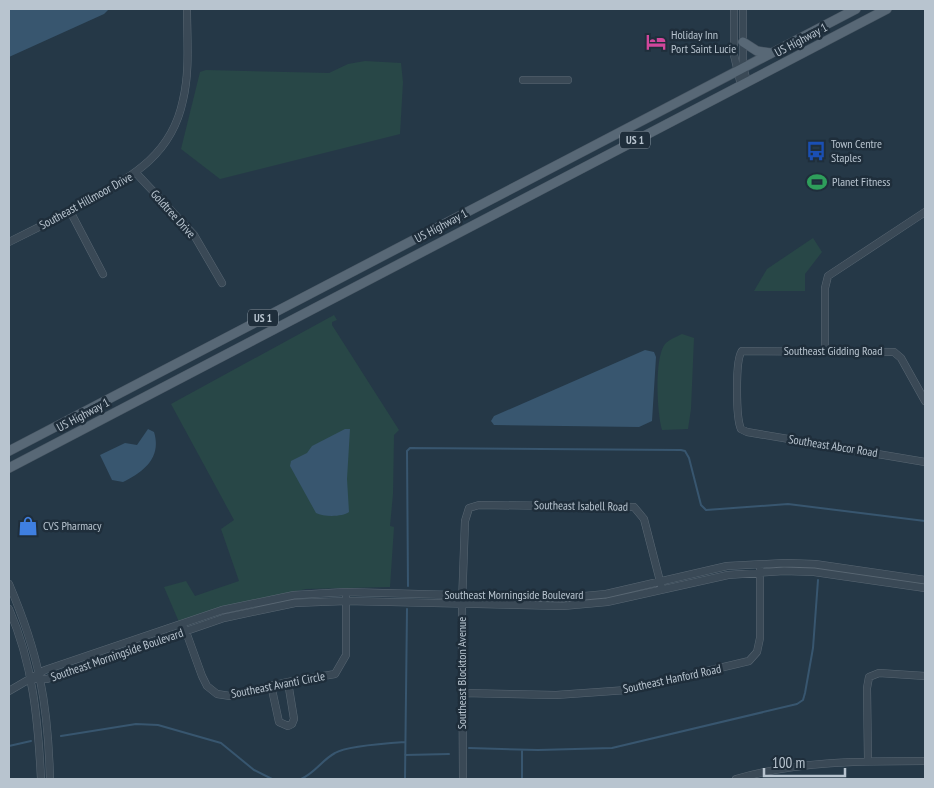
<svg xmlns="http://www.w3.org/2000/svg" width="934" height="788" font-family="'PT Sans Narrow',sans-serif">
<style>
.green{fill:#284747}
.water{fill:#38566f}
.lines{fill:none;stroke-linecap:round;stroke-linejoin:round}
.stream{stroke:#38566f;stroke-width:2}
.minor-casing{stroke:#596773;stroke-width:8}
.major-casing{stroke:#475562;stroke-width:10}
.minor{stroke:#3a4956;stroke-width:7}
.major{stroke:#586876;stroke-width:9}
.labels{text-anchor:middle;stroke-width:5;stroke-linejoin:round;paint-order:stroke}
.shield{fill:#1f2e3b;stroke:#8a97a3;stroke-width:1}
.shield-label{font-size:11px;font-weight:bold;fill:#b8c4cf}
.poi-label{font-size:12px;fill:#b8c4cf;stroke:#1f2e3b;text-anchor:start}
.street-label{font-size:12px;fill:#b8c4cf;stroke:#1f2e3b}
</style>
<rect width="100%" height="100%" fill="#253847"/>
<path class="green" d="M365,61L401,63L403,82L400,134L220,179L181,149L200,72L206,70L329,73L348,64Z
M813,238L822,252L805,274V291H754L767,269Z
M334,315L337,320L332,322V325L399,430L394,435L393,494L390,526L394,527L390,587L306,589L221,607L179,622L164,587L186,581L195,596L239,581L221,529L234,520L171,404Z
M682,334L694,338L691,409L688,429L662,430C657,413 654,358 665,344C670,339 676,337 682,334Z"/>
<path class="water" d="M9,9H109L104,14L9,57Z
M645,350L654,352L656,357L652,421L639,427L494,425L491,421L494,416Z
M148,429L154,432C162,458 143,472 123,482L112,480L100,455L125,443L137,445Z
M345,429H350L347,479L349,512C342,517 324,517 316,513L290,466L291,461L307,453L312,446Z"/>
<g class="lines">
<path class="stream" d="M408,586L407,451L410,448L681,450L685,451L689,458L701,505L706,510L788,504L925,521
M61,736L136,724L158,725L221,743L254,770L272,779
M9,746L31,741
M469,748L538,750L612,748L797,704L803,700L805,693L813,648L818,580
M405,755L449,754
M301,779C315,773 322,760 335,753C346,746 390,743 405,742
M405,779L407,609
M522,779V750"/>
<defs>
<path id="minor" d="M734,9V55L741,85
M743,9V66L747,82
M523,80H568
M136,173L194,235L222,283
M70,211L103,274
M9,242C36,229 63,215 90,200C134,175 172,154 183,100C190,71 187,39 187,9
M825,351V288L828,276L925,212
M925,401L901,358L894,352L742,351C735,359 736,418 741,429L747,432L925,462
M9,584C39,654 48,703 50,779
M9,609C33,664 38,720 41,779
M185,629L202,676L207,686L217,694L230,696L288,682L335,674L346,655V598
M33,679H47L224,618L295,603L346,601L563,606L607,602L728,575L784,571L814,572L925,588
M271,685L279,722L288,726L292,724L294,719L288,682
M9,691L45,670L222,610L294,595L346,592L563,598L606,594L727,566L785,563L815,564L925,580
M462,693L556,695L627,690L749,661L757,652L760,638V568
M868,761L867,688L869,677L879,673L925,676
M463,779L462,604L465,521L469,508L479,505L634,507L644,519L661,585
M736,779C798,761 862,761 925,761"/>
<path id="major" d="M743,42L757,51L771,53
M9,451L856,9
M9,468L887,9"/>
</defs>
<use href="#minor" class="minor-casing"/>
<use href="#major" class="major-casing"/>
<use href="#minor" class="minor"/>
<use href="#major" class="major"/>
</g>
<defs>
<symbol id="hotel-bare" viewBox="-9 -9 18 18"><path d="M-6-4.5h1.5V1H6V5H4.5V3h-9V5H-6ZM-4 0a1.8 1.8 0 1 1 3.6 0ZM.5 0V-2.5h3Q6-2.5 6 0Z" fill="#d1479c" stroke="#1f2e3b" stroke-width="2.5" paint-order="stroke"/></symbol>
<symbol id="bus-bare" viewBox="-9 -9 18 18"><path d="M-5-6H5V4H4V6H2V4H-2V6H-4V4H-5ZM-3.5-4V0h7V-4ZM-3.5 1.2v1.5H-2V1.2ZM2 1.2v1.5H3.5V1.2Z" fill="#1a4fb4" stroke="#1f2e3b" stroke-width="2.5" paint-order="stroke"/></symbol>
<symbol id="stadium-bare" viewBox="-9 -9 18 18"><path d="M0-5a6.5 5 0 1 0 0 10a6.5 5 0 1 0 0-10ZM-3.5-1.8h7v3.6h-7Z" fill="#2e9e5b" stroke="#1f2e3b" stroke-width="2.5" paint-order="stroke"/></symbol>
<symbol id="shop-bare" viewBox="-9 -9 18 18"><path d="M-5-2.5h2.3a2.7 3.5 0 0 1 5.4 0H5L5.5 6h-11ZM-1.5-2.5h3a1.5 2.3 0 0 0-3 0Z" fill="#3f7fe0" stroke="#1f2e3b" stroke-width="2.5" paint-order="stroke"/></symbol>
</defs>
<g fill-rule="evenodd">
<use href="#hotel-bare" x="642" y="28" width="28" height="28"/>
<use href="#bus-bare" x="802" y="137" width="28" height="28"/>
<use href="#stadium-bare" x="803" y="168" width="28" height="28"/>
<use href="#shop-bare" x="14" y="512" width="28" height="28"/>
</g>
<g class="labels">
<g class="shield">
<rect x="620" y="131.5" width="30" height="17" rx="4"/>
<rect x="248" y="309.5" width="30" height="17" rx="4"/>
</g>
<g class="shield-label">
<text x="635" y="144">US 1</text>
<text x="263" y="322">US 1</text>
</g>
<g class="poi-label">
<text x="671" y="39">Holiday Inn<tspan x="671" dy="14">Port Saint Lucie</tspan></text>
<text x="831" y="148">Town Centre<tspan x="831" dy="14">Staples</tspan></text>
<text x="832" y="186">Planet Fitness</text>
<text x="43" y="530">CVS Pharmacy</text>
</g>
<g class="street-label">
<text transform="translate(801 40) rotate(-28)" y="4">US Highway 1</text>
<text transform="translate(86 201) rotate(-29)" y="4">Southeast Hillmoor Drive</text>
<text transform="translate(173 214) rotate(48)" y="4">Goldtree Drive</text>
<text transform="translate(441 226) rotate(-28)" y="4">US Highway 1</text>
<text x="833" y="355">Southeast Gidding Road</text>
<text transform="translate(83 415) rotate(-28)" y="4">US Highway 1</text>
<text transform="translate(833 446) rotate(9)" y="4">Southeast Abcor Road</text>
<text transform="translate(581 506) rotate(1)" y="4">Southeast Isabell Road</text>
<text x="514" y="599">Southeast Morningside Boulevard</text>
<text transform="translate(117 655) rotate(-19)" y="4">Southeast Morningside Boulevard</text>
<text transform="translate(462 673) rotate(-90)" y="4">Southeast Blockton Avenue</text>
<text transform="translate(672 679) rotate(-12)" y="4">Southeast Hanford Road</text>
<text transform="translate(278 685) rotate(-11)" y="4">Southeast Avanti Circle</text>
</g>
</g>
<rect width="934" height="788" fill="none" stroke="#b8c4cf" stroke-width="20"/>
<path d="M764 768v8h81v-8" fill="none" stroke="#b8c4cf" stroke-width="2.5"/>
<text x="772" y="768" font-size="15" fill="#b8c4cf" stroke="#1f2e3b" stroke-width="4" paint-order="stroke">100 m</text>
</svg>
